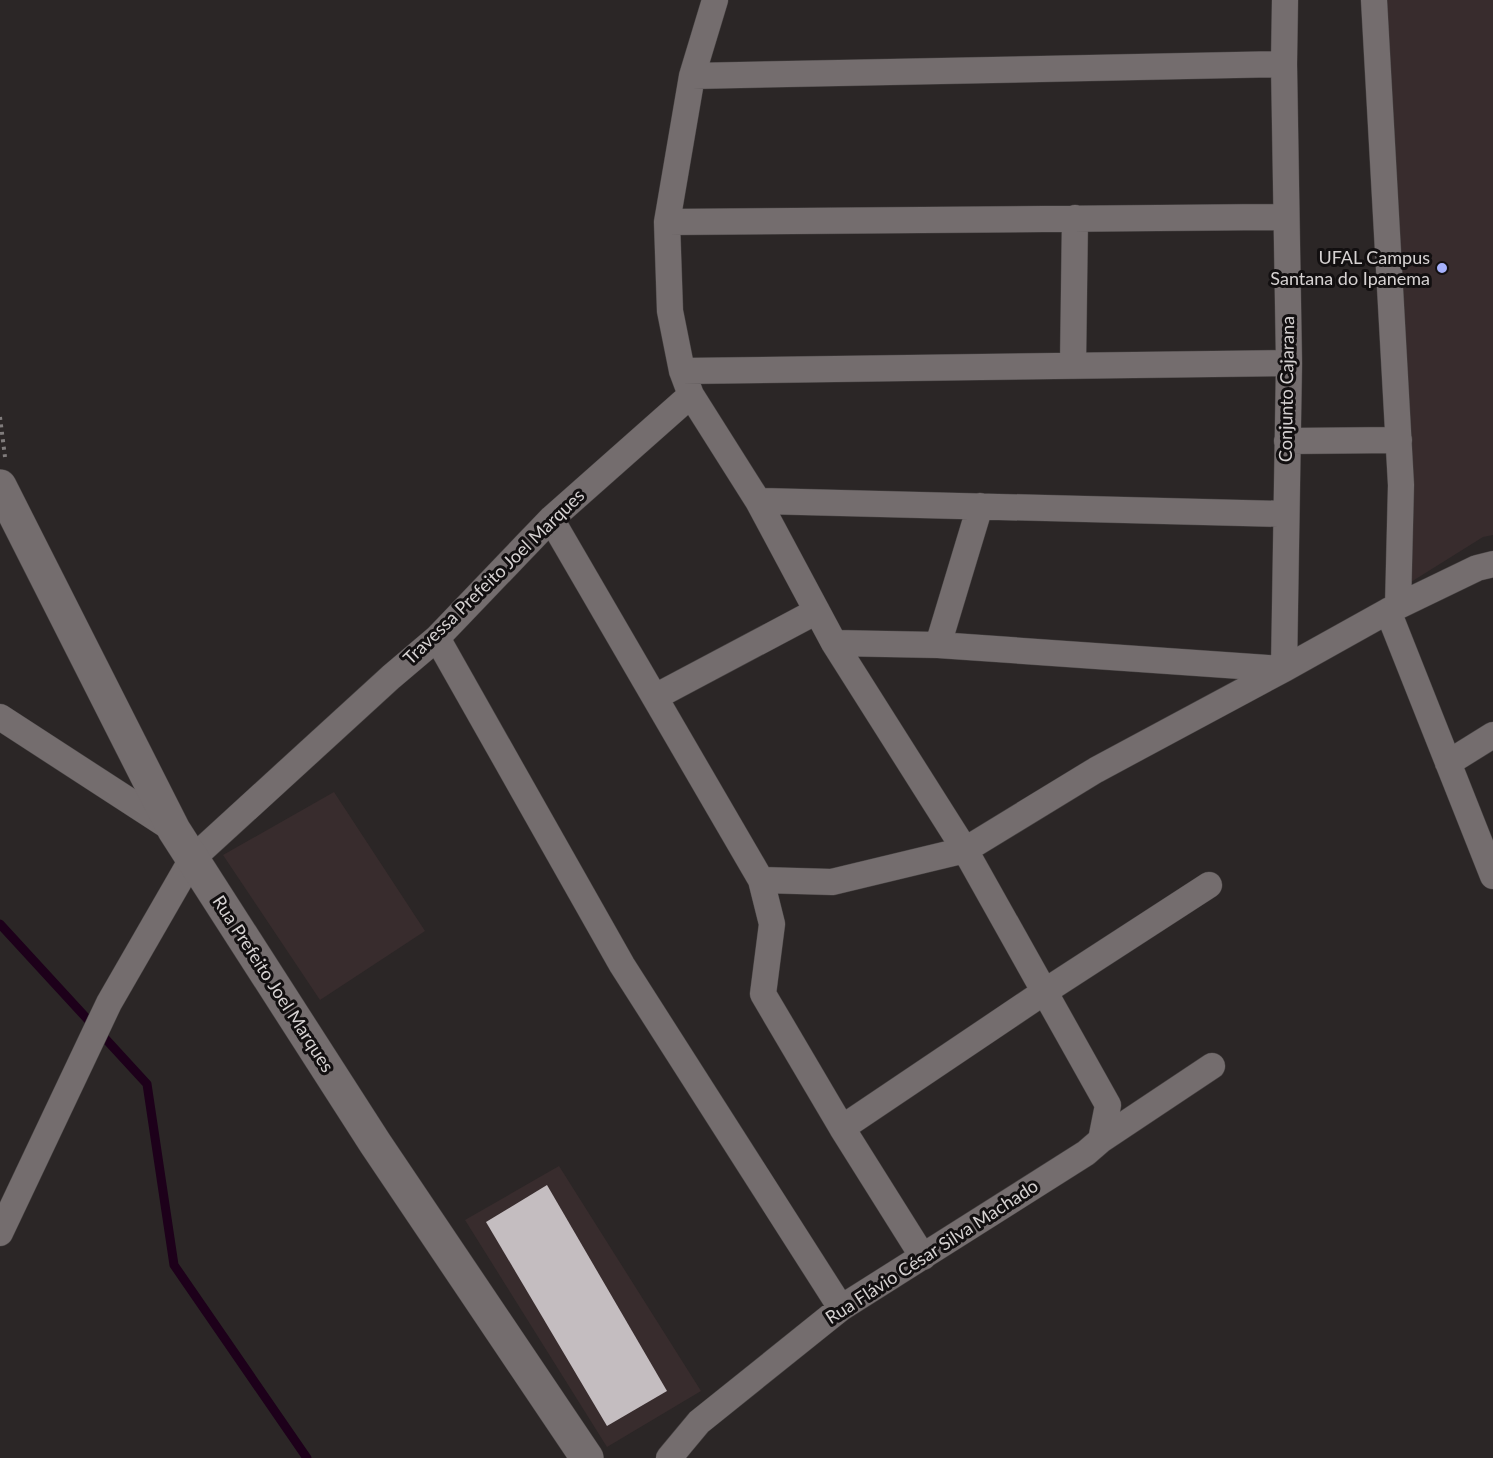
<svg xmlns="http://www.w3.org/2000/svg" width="1493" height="1458" font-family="Lato,sans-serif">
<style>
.built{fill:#382c2d}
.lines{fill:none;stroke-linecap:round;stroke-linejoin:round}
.stream{stroke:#1d001a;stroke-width:9}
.building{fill:#c4bdc0}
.minor-casing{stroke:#464242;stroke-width:27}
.tertiary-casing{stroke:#464242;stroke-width:34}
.path{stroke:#807c7c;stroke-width:4;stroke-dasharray:3 4.5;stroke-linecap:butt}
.minor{stroke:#746d6e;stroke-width:26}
.tertiary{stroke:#746d6e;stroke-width:33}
.poi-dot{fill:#a6b1fc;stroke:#120f10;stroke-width:2}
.labels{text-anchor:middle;stroke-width:6;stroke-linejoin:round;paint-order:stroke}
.poi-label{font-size:18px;fill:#d6d2d2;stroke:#120f10;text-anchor:end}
.street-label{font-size:18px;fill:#d6d2d2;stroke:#120f10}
</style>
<rect width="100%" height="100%" fill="#2b2626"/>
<path class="built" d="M1374,0H1493V535L1483,537L1411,582Z
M334,792L425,931L320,1000L223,855Z
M559,1166L701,1391L607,1447L465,1220Z"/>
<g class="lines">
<path class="stream" d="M0,924L147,1084L174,1265L307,1458"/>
</g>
<path class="building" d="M547,1185L667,1391L607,1426L486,1222Z"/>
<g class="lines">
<defs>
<path id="minor" d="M715,0L692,76L667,222L670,311L682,371L691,395L758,501L834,643L965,850L1108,1105L1101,1140
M1374,0L1401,485L1398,606
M692,76L1284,64
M667,222L1286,217
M1073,365L1075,218
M682,371L1289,363
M1287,441L1399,440
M758,501L1286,514
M551,519L761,880L832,882L965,850L1096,770L1284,669L1388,611L1477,568L1493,564
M1388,611L1493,876
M437,638L622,965L841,1308
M834,643L938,645L1284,669L1289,363L1284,64L1285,0
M938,645L980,506
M655,697L817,611
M0,717L174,830
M1448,763L1493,735
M761,880L772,924L763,994L842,1128L923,1257
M842,1128L1044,992L1209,885
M0,1233L109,1003L192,859L391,677L437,638L551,519L691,395
M669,1458L699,1422L841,1308L1086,1153L1101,1140L1212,1066"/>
<path id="tertiary" d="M0,486L174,830L375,1143L587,1458"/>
</defs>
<use href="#minor" class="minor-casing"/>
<use href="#tertiary" class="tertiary-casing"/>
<path class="path" d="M0,417L5,457"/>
<use href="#minor" class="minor"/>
<use href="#tertiary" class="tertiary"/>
</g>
<circle class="poi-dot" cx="1442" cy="268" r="6"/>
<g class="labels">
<g class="poi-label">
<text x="1430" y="264">UFAL Campus<tspan x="1430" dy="21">Santana do Ipanema</tspan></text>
</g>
<g class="street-label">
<text transform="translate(1287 389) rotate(-89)" y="6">Conjunto Cajarana</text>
<text transform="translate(494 577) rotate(-44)" y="6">Travessa Prefeito Joel Marques</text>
<text transform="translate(273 984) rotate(57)" y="6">Rua Prefeito Joel Marques</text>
<text transform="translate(932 1252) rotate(-33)" y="6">Rua Flávio César Silva Machado</text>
</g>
</g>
</svg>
